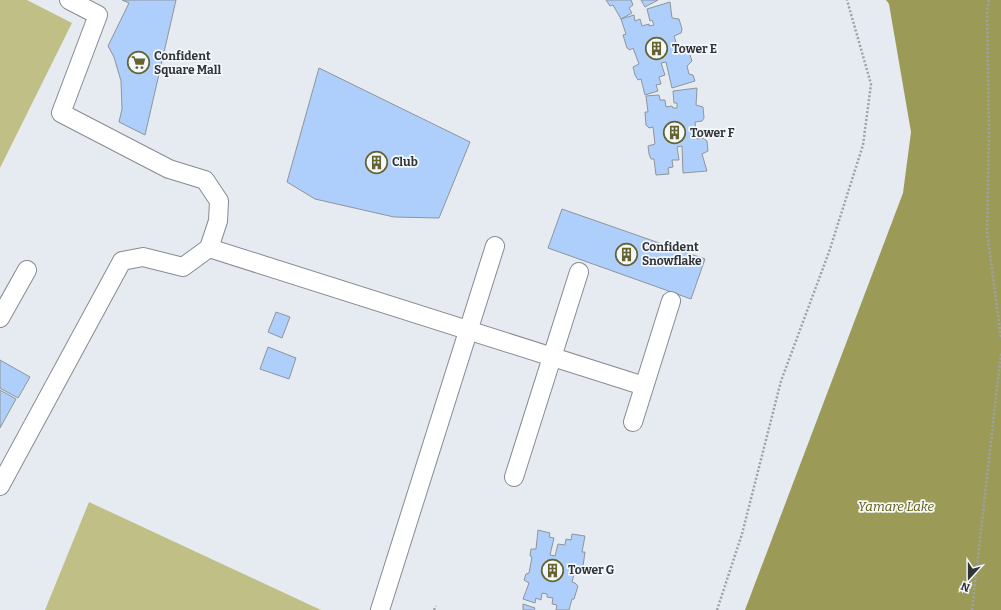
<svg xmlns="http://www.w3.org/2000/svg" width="1001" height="610" font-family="Bitter,serif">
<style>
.green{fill:#c0c086}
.water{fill:#9b9b57}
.building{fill:#aecffb;stroke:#90949a}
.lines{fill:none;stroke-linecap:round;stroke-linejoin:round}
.minor-casing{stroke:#878b91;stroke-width:20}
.path{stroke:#9ea2a7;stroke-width:2.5;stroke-dasharray:2 2;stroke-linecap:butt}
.minor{stroke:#fff;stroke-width:18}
.labels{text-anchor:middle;stroke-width:3.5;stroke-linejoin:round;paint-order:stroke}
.poi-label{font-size:12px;font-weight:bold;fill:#313335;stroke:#f3f8fe;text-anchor:start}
.water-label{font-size:13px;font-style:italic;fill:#5d5b08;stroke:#f3f8fe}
</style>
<rect width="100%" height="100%" fill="#e6ebf1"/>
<path class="green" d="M0,0H27L72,23L0,168Z
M89,502L321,610H45Z"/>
<path class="water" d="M886,0H1001V610H745L903,193L911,132L889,4Z"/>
<path class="building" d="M122,0H176L145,135L119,122L122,109L121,81L114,57L108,46L129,3Z
M606,0H631L633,5L629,8L632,13L621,19L613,5L610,6Z
M641,0H658L645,7Z
M670,2L672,18L679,19L682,29L681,33L674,36L679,51L685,49L689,52L692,61L687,66L689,74L693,75L695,81L672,88L666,62L661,63L665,75L659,77L661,84L656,85L658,91L645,95L641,79L638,80L635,75L633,67L639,64L633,48L630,50L627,48L623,35L626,34L621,19L634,15L635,21L640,19L642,26L649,24V26L654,25L652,20L650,21L647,9Z
M319,68L470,142L439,218L394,217L315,199L287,182Z
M697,88L696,105L703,107L704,118L702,121L695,122L697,139L703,138L707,141L708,151L702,154L707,171L683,173L682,146L677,147L679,160H672L673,167L668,168L669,174L656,175L654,159H651L649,154L648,146L655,144L653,127L649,128L646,125L645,112H648L646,96L659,95L660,100H665L666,107L672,106L673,108H677V103H674L673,91Z
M562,209L705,259L691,299L548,248Z
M276,312L290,317L282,338L268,332Z
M268,347L296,358L289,379L260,369Z
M0,360L30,377L18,398L0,388Z
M0,390L16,399L0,428Z
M538,530L550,533L549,537L554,538L550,555L555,556L558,544L565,545L566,539L571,540L572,534L585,536L582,552H585L583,566L576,567L572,582L575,583L578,586L574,599H572L569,610H556L557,605L552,604L553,598L547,597V594L542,593L541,600L536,598L535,603L523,599L529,583L524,580L526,574L529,573L532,557L530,556L531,549H536Z
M523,604L535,608L534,610H523Z"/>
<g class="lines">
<defs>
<path id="minor" d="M209,248L644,386
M0,318L27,270
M633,422L671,301
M514,477L579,272
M0,486L122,261L143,257L183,267L209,248L218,221L219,201L205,180L169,169L61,113L98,15L69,0
M380,610L495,246"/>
</defs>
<use href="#minor" class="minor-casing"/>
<path class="path" d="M989,0L987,11L989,132L987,232L1001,337
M434,610L436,606
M717,610L742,534L781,381L829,252L863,145L871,84L847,0
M972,610L1001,353"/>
<use href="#minor" class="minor"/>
</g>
<defs>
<symbol id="building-ring" viewBox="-11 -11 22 22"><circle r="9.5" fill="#f3f8fe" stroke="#656431" stroke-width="1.5"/><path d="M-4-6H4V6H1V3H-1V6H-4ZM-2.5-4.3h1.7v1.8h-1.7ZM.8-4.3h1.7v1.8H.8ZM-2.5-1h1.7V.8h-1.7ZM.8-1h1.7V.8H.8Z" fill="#656431"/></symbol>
<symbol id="supermarket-ring" viewBox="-11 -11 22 22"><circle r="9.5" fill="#f3f8fe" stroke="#656431" stroke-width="1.5"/><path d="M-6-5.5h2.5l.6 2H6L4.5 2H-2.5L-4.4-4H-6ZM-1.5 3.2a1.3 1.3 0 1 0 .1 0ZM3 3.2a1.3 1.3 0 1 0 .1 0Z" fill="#656431"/></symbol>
</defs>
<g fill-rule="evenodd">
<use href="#building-ring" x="644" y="36" width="25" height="25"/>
<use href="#supermarket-ring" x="126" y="50" width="25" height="25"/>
<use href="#building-ring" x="662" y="120" width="25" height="25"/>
<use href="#building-ring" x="364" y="150" width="25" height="25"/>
<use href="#building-ring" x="614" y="242" width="25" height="25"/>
<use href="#building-ring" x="540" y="558" width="25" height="25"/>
</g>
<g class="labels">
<g class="poi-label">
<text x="672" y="53">Tower E</text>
<text x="154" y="60">Confident<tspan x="154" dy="14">Square Mall</tspan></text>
<text x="690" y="137">Tower F</text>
<text x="392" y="166">Club</text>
<text x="642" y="251">Confident<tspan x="642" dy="14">Snowflake</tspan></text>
<text x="568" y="574">Tower G</text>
</g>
<g class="water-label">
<text x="896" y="511">Yamare Lake</text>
</g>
</g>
<g transform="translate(969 578) rotate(201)" stroke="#f3f8fe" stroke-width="3" paint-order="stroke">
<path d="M0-3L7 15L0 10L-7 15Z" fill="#313335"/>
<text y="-6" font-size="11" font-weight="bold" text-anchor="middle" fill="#313335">N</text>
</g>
</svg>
